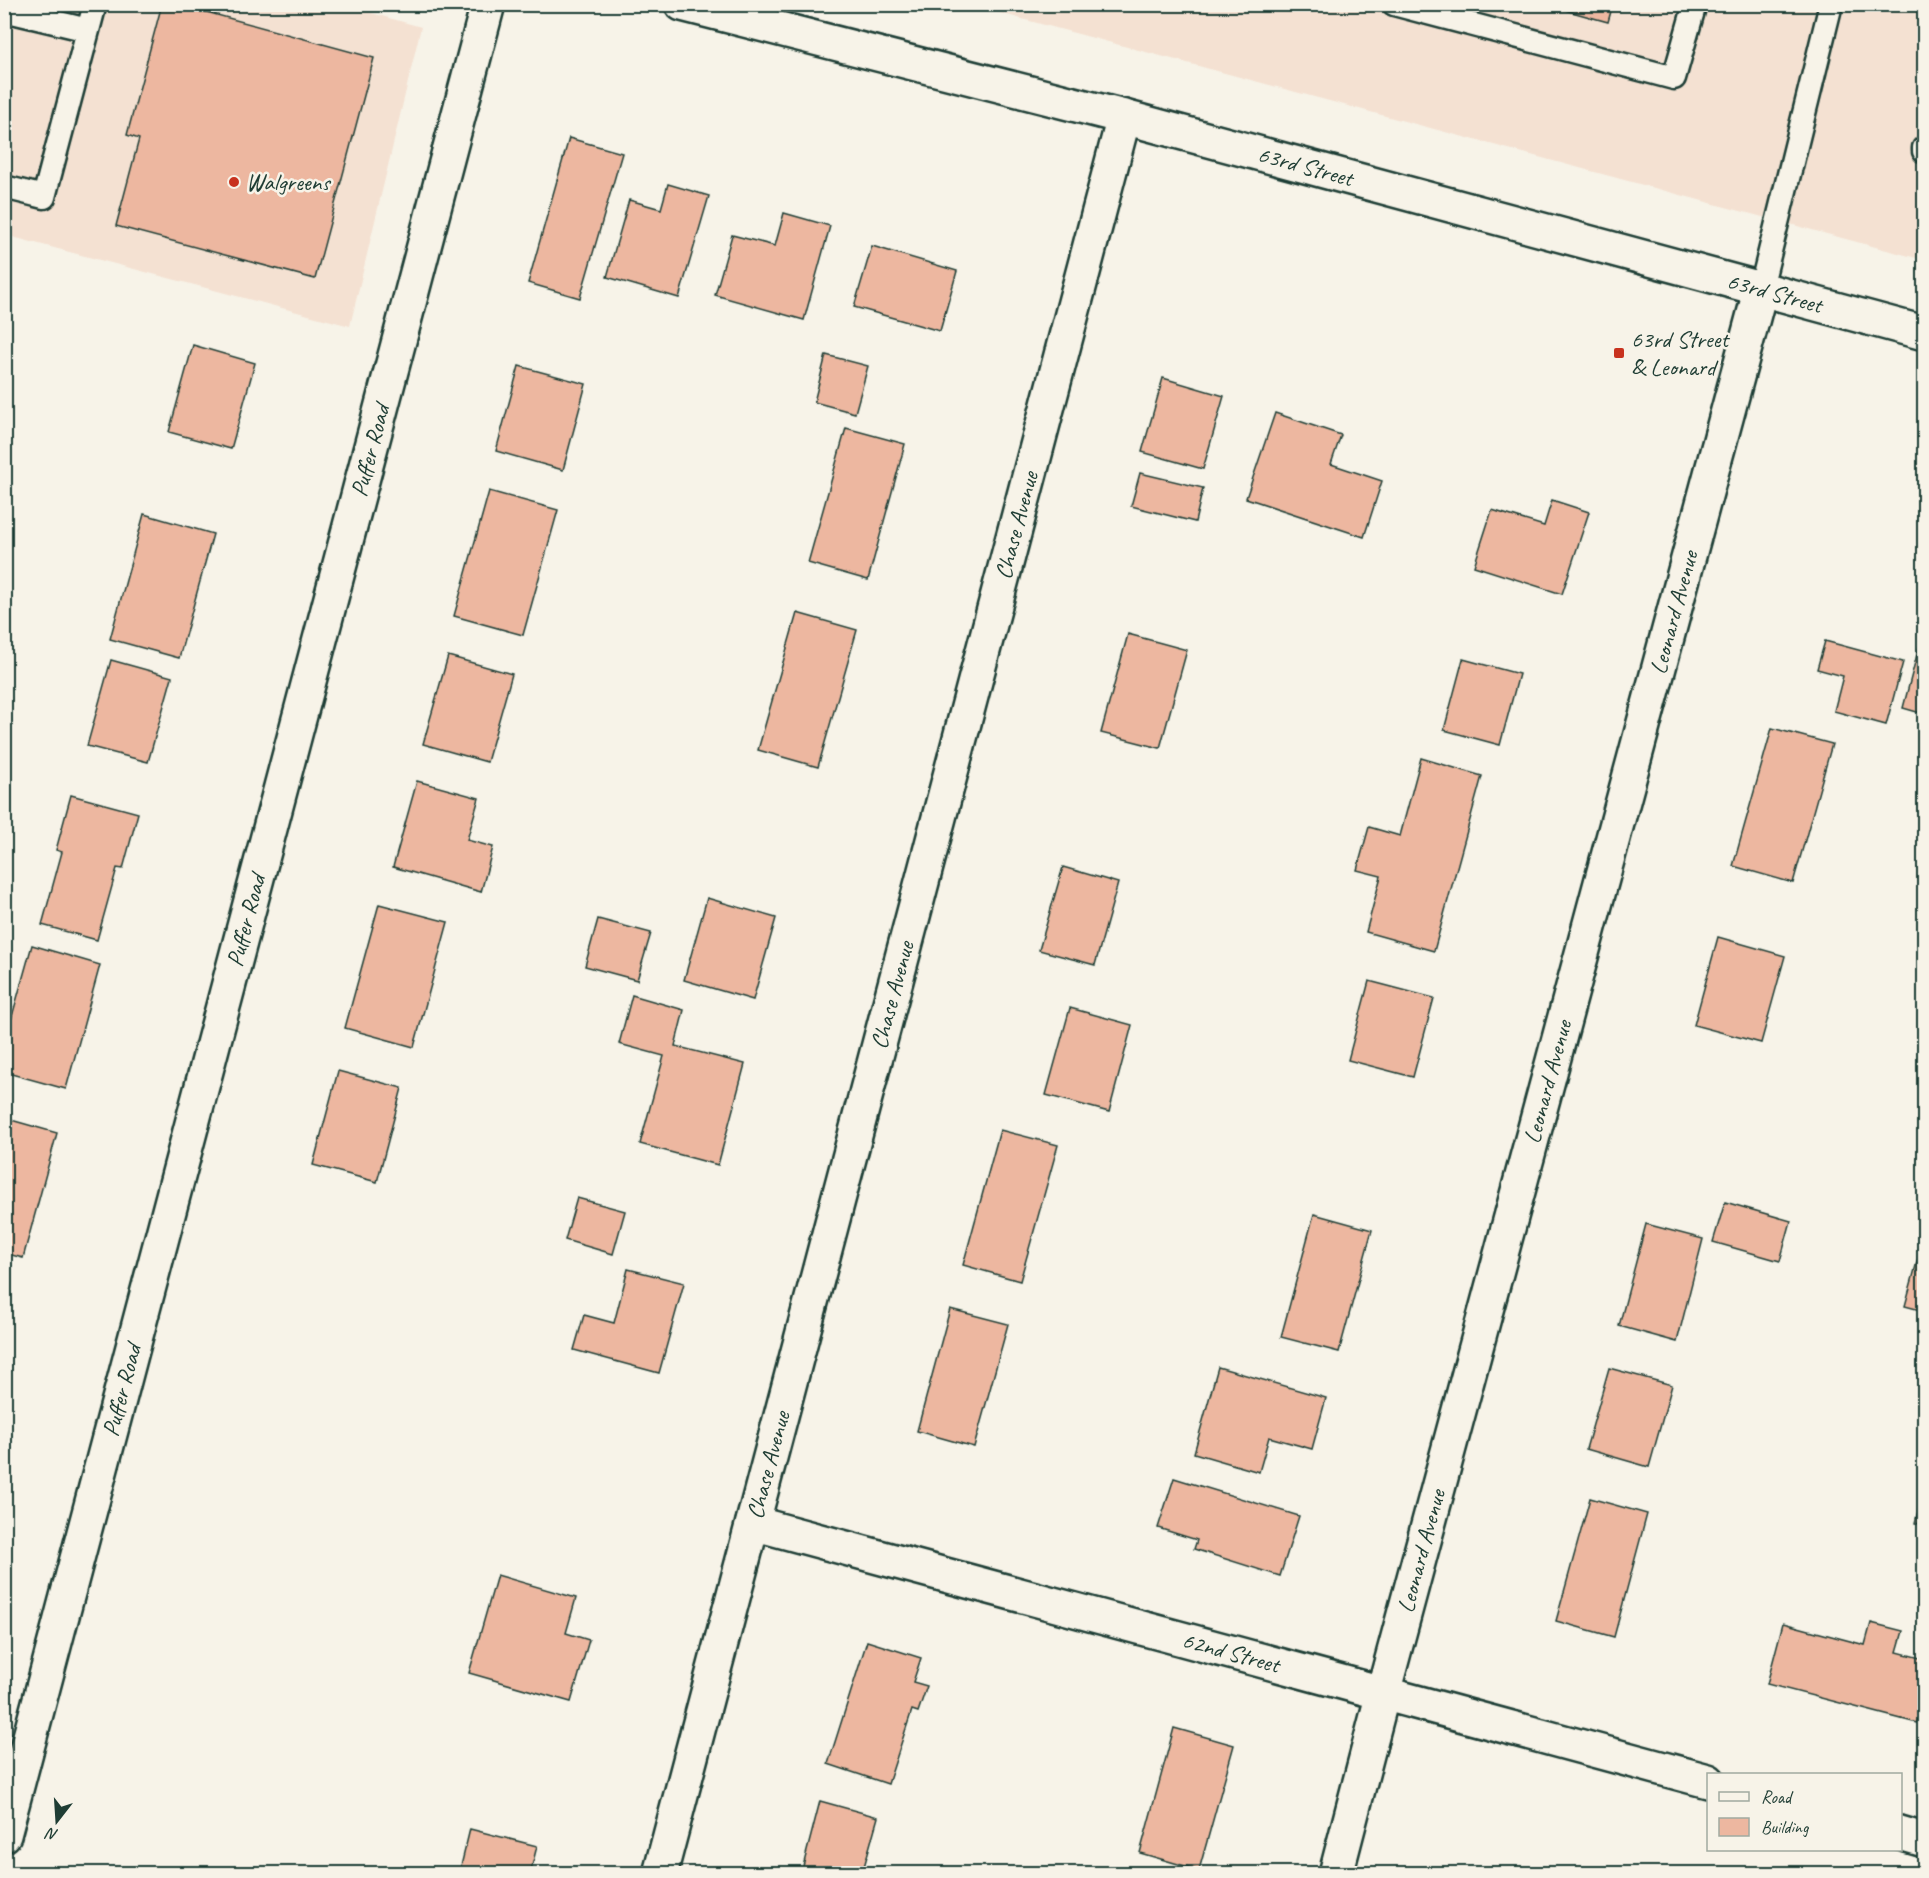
<svg xmlns="http://www.w3.org/2000/svg" width="1929" height="1878" font-family="Caveat,sans-serif">
<style>
.built{fill:#f4e1d2}
.building{fill:#edb7a0;stroke:#1f3d34;stroke-width:1.5}
.lines{fill:none;stroke-linecap:round;stroke-linejoin:round}
.lane-casing{stroke:#1f3d34;stroke-width:27}
.street-casing{stroke:#1f3d34;stroke-width:38}
.secondary-casing{stroke:#1f3d34;stroke-width:38}
.lane{stroke:#f7f3e8;stroke-width:22}
.street{stroke:#f7f3e8;stroke-width:33}
.secondary{stroke:#f7f3e8;stroke-width:33}
.poi-dot{fill:#c8321e;stroke:#f7f3e8;stroke-width:2}
.labels{text-anchor:middle;stroke-width:5;stroke-linejoin:round;paint-order:stroke}
.street-label{font-size:24px;fill:#1f3d34;stroke:#f7f3e8}
.poi-label{font-size:24px;fill:#1f3d34;stroke:#f7f3e8;text-anchor:start}
</style>
<rect width="100%" height="100%" fill="#f7f3e8"/>
<filter id="ink" filterUnits="userSpaceOnUse"><feTurbulence type="fractalNoise" baseFrequency=".0167" numOctaves="2"/><feDisplacementMap in="SourceGraphic" scale="12" xChannelSelector="R" yChannelSelector="G"/><feConvolveMatrix kernelMatrix="1 2 1 2 8 2 1 2 1" color-interpolation-filters="sRGB"/></filter>
<g filter="url(#ink)">
<path class="built" d="M4,5H343L421,27L350,326L5,235Z
M970,5H1924V260Z"/>
<path class="building" d="M162,4H177L374,58L315,279L116,226L139,139L127,135Z
M1543,4H1613L1608,22Z
M569,138L622,153L580,298L528,283Z
M668,184L709,196L679,298L607,277L629,200L661,209Z
M784,213L830,226L804,320L715,295L732,235L775,246Z
M872,246L957,271L940,331L854,307Z
M4,266L9,267L4,282Z
M193,345L255,363L231,449L169,432Z
M826,355L868,366L855,413L814,402Z
M519,366L586,384L563,470L496,451Z
M1163,378L1224,396L1203,469L1142,452Z
M1275,413L1341,435L1331,464L1382,481L1364,537L1246,498Z
M846,428L905,444L868,580L808,563Z
M1140,473L1203,488L1195,522L1131,506Z
M489,491L558,510L523,635L454,616Z
M1552,500L1589,512L1562,594L1474,566L1492,510L1544,526Z
M144,514L213,534L179,658L110,639Z
M797,613L857,630L818,767L758,750Z
M1128,634L1187,650L1160,748L1101,733Z
M1825,641L1903,662L1886,725L1834,711L1843,676L1817,669Z
M1919,647L1924,649V714L1903,708Z
M448,656L512,674L487,762L423,744Z
M1463,659L1519,674L1500,745L1444,730Z
M111,660L172,677L148,762L87,746Z
M1772,728L1832,744L1793,883L1733,866Z
M1421,758L1482,776L1434,951L1366,932L1381,876L1357,870L1369,827L1400,836Z
M417,781L479,798L467,840L493,847L481,892L393,867Z
M71,795L138,813L123,869L117,868L97,940L42,925L62,852L56,850Z
M1063,867L1118,883L1095,965L1039,950Z
M707,898L776,918L753,1000L684,980Z
M379,904L448,922L414,1047L345,1028Z
M598,919L651,933L637,980L585,966Z
M1718,937L1785,956L1761,1043L1694,1025Z
M32,945L100,965L66,1089L4,1072V1045Z
M1369,981L1434,998L1413,1077L1348,1060Z
M632,995L684,1010L675,1046L745,1064L718,1165L640,1144L664,1056L619,1044Z
M1070,1008L1132,1025L1109,1112L1046,1095Z
M338,1071L402,1088L377,1182L313,1165Z
M4,1118L57,1133L23,1258L4,1253Z
M1000,1130L1058,1145L1020,1281L963,1265Z
M577,1198L625,1211L613,1254L565,1240Z
M1725,1202L1791,1221L1780,1261L1713,1242Z
M1314,1214L1372,1230L1339,1352L1281,1337Z
M1646,1224L1703,1239L1677,1342L1619,1326Z
M1924,1236V1311L1905,1306Z
M628,1269L684,1283L659,1373L574,1350L584,1315L614,1323Z
M950,1309L1008,1324L974,1447L917,1431Z
M1218,1367L1326,1398L1312,1449L1269,1437L1259,1472L1194,1453Z
M1609,1368L1672,1385L1649,1467L1586,1449Z
M1174,1478L1299,1516L1280,1576L1194,1549L1197,1540L1158,1528Z
M1924,1488V1525L1915,1523Z
M1590,1498L1647,1514L1614,1637L1556,1621Z
M497,1575L576,1598L566,1633L589,1640L571,1702L469,1673Z
M1783,1623L1865,1645L1871,1623L1903,1631L1897,1652L1924,1659V1696L1917,1723L1767,1684Z
M867,1641L921,1658L913,1682L927,1686L918,1712L912,1710L888,1784L828,1764Z
M1174,1728L1234,1745L1199,1870L1140,1853Z
M820,1801L878,1817L862,1874H801Z
M470,1829L537,1846L530,1874H459Z"/>
<g class="lines">
<defs>
<path id="lane" d="M1394,4L1674,78L1695,4
M4,10L88,30
M1924,148V151
M4,187L44,197L95,4
M1761,288L1831,4"/>
<g id="street">
<path id="s1" d="M753,1523L1708,1781"/>
<path d="M1900,1833L1924,1840"/>
<path id="s2" d="M4,1835L488,4"/>
<path id="s3" d="M660,1874L1124,117"/>
<path id="s4" d="M1336,1874L1383,1693L1761,288"/>
</g>
<g id="secondary">
<path id="s5" d="M682,4L1124,117L1924,333"/>
</g>
</defs>
<use href="#lane" class="lane-casing"/>
<use href="#street" class="street-casing"/>
<use href="#secondary" class="secondary-casing"/>
<use href="#lane" class="lane"/>
<use href="#street" class="street"/>
<use href="#secondary" class="secondary"/>
</g>
</g>
<g class="poi-dot">
<circle cx="234" cy="182" r="6"/>
<rect x="1613" y="347" width="12" height="12" rx="3"/>
</g>
<g class="labels">
<g class="street-label">
<text dy="8" stroke="none"><textPath href="#s5" startOffset="644">63rd Street</textPath></text>
<text dy="8" stroke="none"><textPath href="#s5" startOffset="1130">63rd Street</textPath></text>
<text dy="8" stroke="none"><textPath href="#s2" startOffset="1432">Puffer Road</textPath></text>
<text dy="8" stroke="none"><textPath href="#s3" startOffset="1395">Chase Avenue</textPath></text>
<text dy="8" stroke="none"><textPath href="#s4" startOffset="1306">Leonard Avenue</textPath></text>
<text dy="8" stroke="none"><textPath href="#s2" startOffset="946">Puffer Road</textPath></text>
<text dy="8" stroke="none"><textPath href="#s3" startOffset="909">Chase Avenue</textPath></text>
<text dy="8" stroke="none"><textPath href="#s4" startOffset="820">Leonard Avenue</textPath></text>
<text dy="8" stroke="none"><textPath href="#s2" startOffset="460">Puffer Road</textPath></text>
<text dy="8" stroke="none"><textPath href="#s3" startOffset="423">Chase Avenue</textPath></text>
<text dy="8" stroke="none"><textPath href="#s4" startOffset="334">Leonard Avenue</textPath></text>
<text dy="8" stroke="none"><textPath href="#s1" startOffset="495">62nd Street</textPath></text>
</g>
<g class="poi-label">
<text x="246" y="190">Walgreens</text>
<text x="1631" y="347">63rd Street<tspan x="1631" dy="28">&amp; Leonard</tspan></text>
</g>
</g>
<rect width="1929" height="1878" fill="none" stroke="#f7f3e8" stroke-width="24"/>
<rect x="12" y="12" width="1905" height="1854" fill="none" stroke="#1f3d34" stroke-width="2" filter="url(#ink)"/>
<rect x="1707" y="1773" width="195" height="78" fill="#f7f3e8" stroke="#a1aaa0" stroke-width="1.5"/>
<rect x="1719" y="1792" width="30" height="9" fill="#f7f3e8" stroke="#a1aaa0" stroke-width="1.5"/>
<text x="1761" y="1803" font-size="18" fill="#1f3d34">Road</text>
<rect x="1719" y="1818" width="30" height="18" fill="#edb7a0" stroke="#a1aaa0" stroke-width="1.5"/>
<text x="1761" y="1833" font-size="18" fill="#1f3d34">Building</text>
<g transform="translate(57 1821) rotate(197)" stroke="#f7f3e8" stroke-width="4.5" paint-order="stroke">
<path d="M0-4.5L10 22L0 15L-10 22Z" fill="#1f3d34"/>
<text y="-9" font-size="16" font-weight="bold" text-anchor="middle" fill="#1f3d34">N</text>
</g>
</svg>
